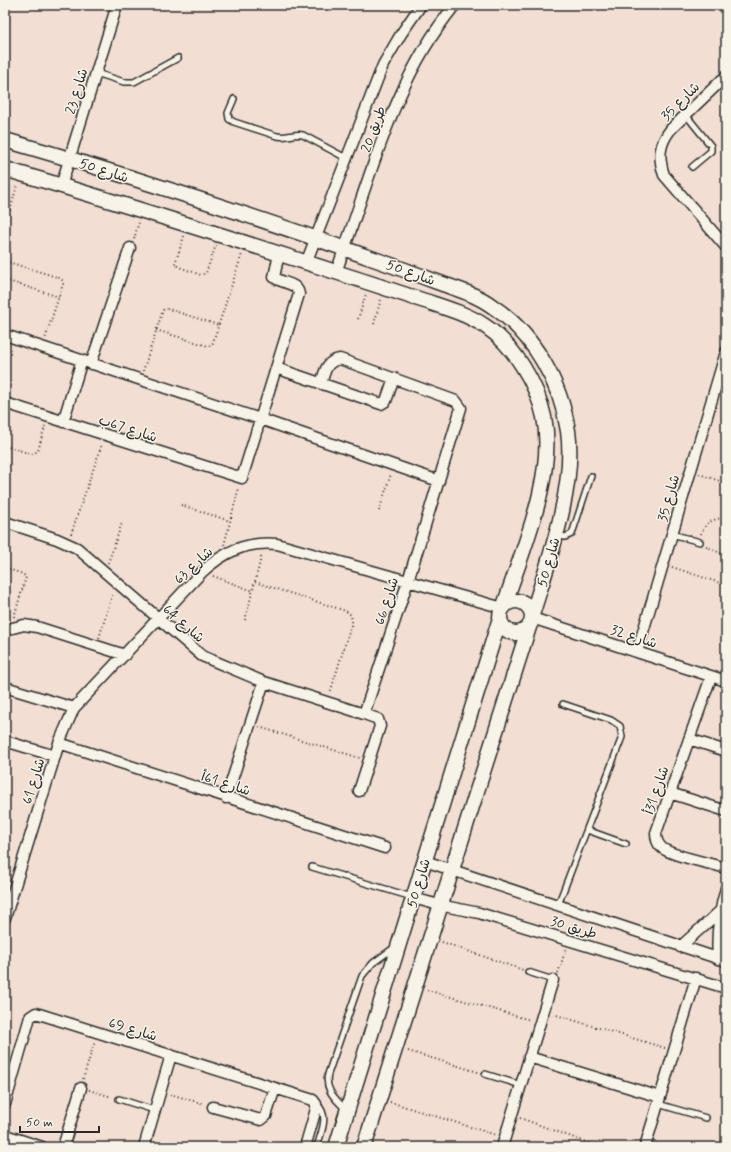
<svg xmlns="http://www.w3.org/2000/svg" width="731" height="1152" font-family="Mynerve,'Playpen Sans Arabic',sans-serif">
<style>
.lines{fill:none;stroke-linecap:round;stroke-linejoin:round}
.lane-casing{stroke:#2b2b2b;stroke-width:8}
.street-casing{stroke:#2b2b2b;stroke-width:13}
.secondary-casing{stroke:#2b2b2b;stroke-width:17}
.path{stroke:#2b2b2b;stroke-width:2;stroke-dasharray:1 3;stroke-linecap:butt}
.lane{stroke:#f7f3e8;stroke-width:5}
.street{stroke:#f7f3e8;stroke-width:10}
.secondary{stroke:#f7f3e8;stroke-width:14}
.labels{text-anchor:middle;stroke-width:3;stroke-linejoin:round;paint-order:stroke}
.street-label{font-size:14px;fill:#2b2b2b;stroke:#f7f3e8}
</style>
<rect width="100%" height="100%" fill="#f2ded3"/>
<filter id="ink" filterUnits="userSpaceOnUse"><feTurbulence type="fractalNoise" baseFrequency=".025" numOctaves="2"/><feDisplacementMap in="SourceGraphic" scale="8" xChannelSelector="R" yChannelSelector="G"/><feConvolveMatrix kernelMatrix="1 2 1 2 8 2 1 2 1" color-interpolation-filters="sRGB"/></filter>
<g filter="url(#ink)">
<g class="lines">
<defs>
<path id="lane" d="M96,73L124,82H134L178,58
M234,99L228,113L229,119L234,122L277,136C287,138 294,133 303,135L346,158
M686,115L711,146V151L692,167
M672,534L700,542
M557,535L565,537L572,534L591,476
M587,830L626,844
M312,867L412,897
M558,905L622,737L620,726L611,720L563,704
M528,972L553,980
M485,1074L521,1085
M119,1099L154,1110
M317,1104C330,1116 321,1132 317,1147
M658,1104L706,1118
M345,1109C336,1099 324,1090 328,1074L362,976L373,963L395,947"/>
<path id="street" d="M724,5L726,7
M726,76L671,129C659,144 658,157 664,175L726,247
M61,186L117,5
M306,263L383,65L401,34L421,5
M336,272C370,181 392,81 455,5
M5,335L260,419L439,481
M91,364L130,248
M276,368L381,404L386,401L394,378
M321,384C325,371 326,361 340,359L456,401L461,408L408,581L364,714L378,719L380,726L359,791
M5,403L242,478L299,294C297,282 282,284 274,277L279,254
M63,422L82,360
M5,522L57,539L77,548L202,656L264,682L364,714
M532,618L726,681
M5,630L24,625L37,627L125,655
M637,652L726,352
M711,677L656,833C656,838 657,843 661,847C668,855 713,864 726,868
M5,687L74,708
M689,739L726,751
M5,741L55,756
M59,743L385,848
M670,793L726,811
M226,798L264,682
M425,861L726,961
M413,898L439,905L479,913L726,988
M5,918L59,743L74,708L202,572C224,552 246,541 277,544L503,608
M680,947L719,912
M718,959C716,934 719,912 726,888
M529,1057L660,1097
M5,1104L30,1017L36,1013L313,1100L316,1104V1109L305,1147
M213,1107L261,1120L266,1116L275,1088
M5,1135L42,1147
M63,1147L81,1088
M144,1147L171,1055
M502,1147L553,980
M645,1147L696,978"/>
<path id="secondary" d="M5,140C126,175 246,213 365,256C389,264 413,273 437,282C456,289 476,294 492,306C533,333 561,383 568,431C576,486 548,563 532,615
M5,169C120,203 234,239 348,276C374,284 399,293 425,301C446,308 467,314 485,326C514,345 537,384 544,417C556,475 522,551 504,606
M500 617a16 16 0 1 1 32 0a16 16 0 1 1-32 0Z
M336,1147L500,618
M364,1147L529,627"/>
</defs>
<use href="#lane" class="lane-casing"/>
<use href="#street" class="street-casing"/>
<use href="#secondary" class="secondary-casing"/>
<path class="path" d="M5,230L17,185
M184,236L175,264L179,267L201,275L206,273L216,245
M134,239L139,222
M5,261L60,278L62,280L63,284L45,339
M5,280L59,297
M358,319L366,294
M374,324L381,299
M156,330L208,346L212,345L242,254
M143,371L163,310L168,309L218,325
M5,446L32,454L38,451L45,426
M699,474L726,483
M181,505L230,521
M379,511L391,474
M71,534L102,444
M701,534C705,523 714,517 726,519
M224,545L239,487
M706,546L726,556
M108,563L122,523
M672,567L726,585
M5,568L23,574L26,577L14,617
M213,576L253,591
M255,582L346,611L351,615L352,622L330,693
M245,620L262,554
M99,638L113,592
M259,727L360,758
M442,942L523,970
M558,973L566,949
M427,990L530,1020
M553,1014L665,1048
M408,1051L478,1072
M83,1079L95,1041
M89,1090L112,1097
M170,1094L204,1104
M390,1102L496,1135
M520,1118L599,1147"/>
<use href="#lane" class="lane"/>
<use href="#street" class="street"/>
<use href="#secondary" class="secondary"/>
</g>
</g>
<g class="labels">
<g class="street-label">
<text transform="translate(76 91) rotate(-73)" y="5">شارع 23</text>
<text transform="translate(680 101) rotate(-45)" y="5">شارع 35</text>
<text transform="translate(373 129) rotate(-70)" y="5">طريق 20</text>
<text transform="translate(104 170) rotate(18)" y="5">شارع 50</text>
<text transform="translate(411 272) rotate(20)" y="5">شارع 50</text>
<text transform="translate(128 428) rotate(18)" y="5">شارع 67ب</text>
<text transform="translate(668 498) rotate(-74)" y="5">شارع 35</text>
<text transform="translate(548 562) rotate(-74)" y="5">شارع 50</text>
<text transform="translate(193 565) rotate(-43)" y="5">شارع 63</text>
<text transform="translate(386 601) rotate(-72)" y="5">شارع 66</text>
<text transform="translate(184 623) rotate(41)" y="5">شارع 64</text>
<text transform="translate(634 636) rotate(18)" y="5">شارع 32</text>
<text transform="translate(33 781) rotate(-73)" y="5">شارع 61</text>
<text transform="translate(226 783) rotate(18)" y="5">شارع 61أ</text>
<text transform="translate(656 790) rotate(-71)" y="5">شارع 31أ</text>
<text transform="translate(418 883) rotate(-73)" y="5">شارع 50</text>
<text transform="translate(574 927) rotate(17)" y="5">طريق 30</text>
<text transform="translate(133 1029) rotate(17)" y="5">شارع 69</text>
</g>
</g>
<rect width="731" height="1152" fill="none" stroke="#f7f3e8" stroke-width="20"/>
<rect x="10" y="10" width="711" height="1132" fill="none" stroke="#2b2b2b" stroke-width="1.5" filter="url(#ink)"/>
<path d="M20 1126v6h79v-6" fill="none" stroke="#2b2b2b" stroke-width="2"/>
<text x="26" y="1126" font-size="12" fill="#2b2b2b" stroke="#f7f3e8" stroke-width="3" paint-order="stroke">50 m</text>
</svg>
